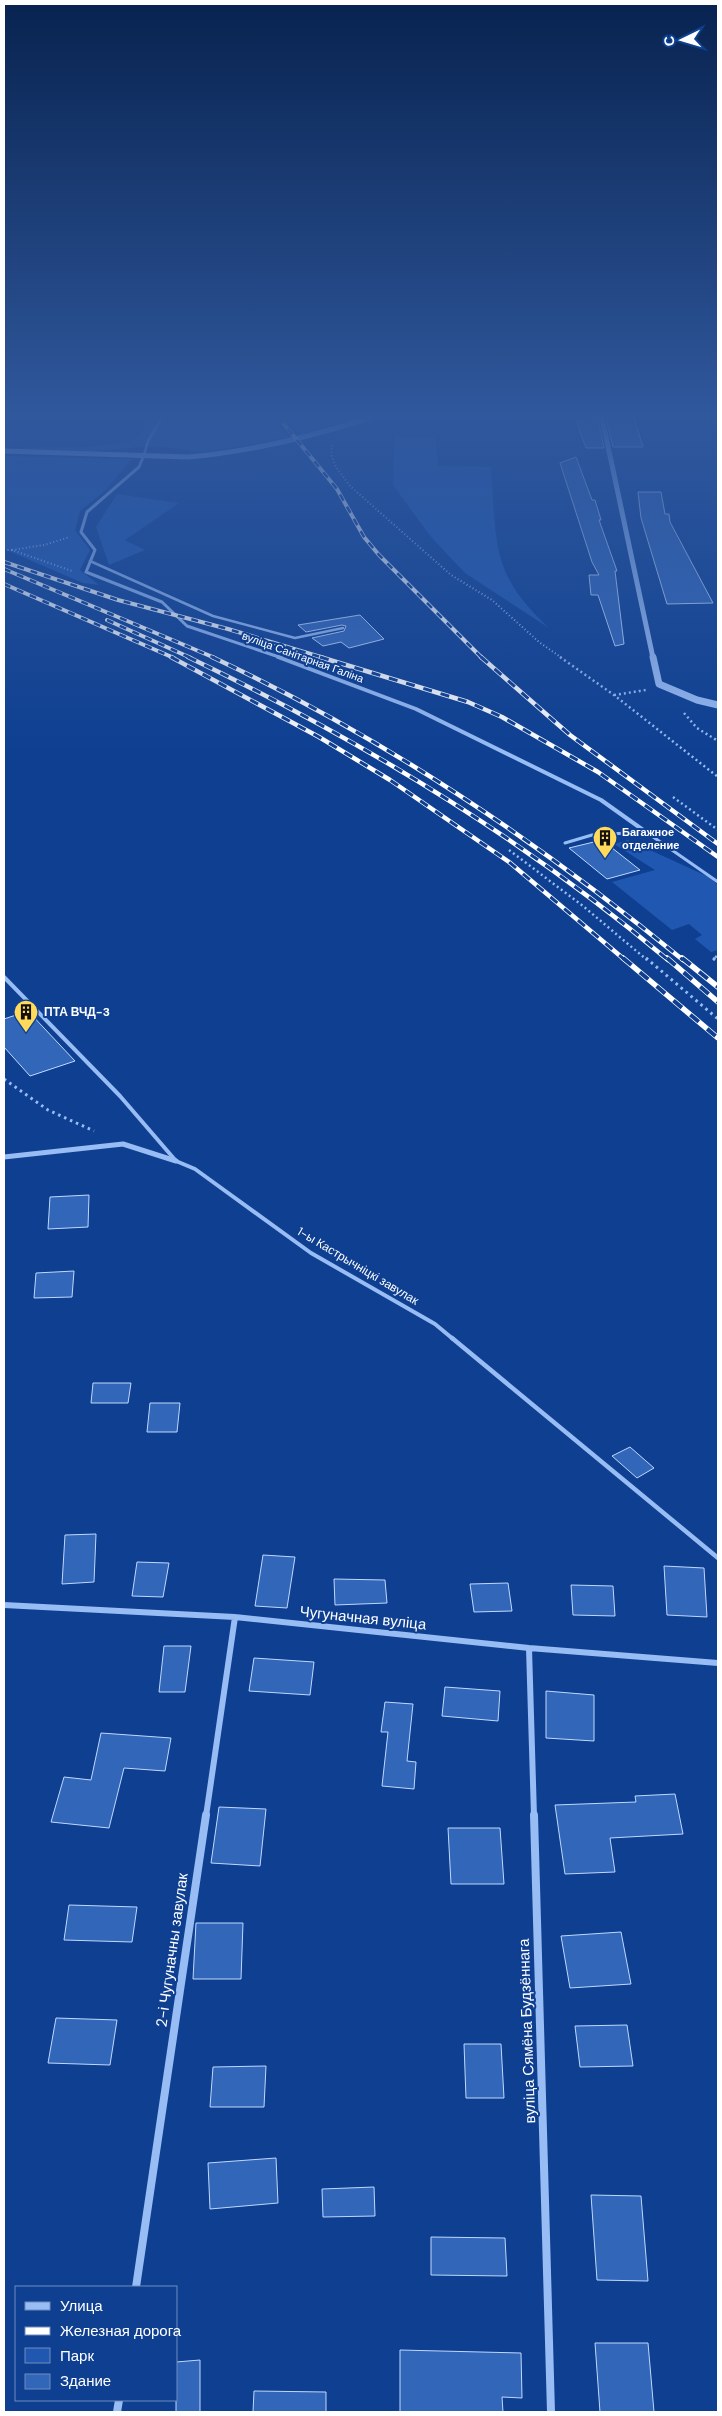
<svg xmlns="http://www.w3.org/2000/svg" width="722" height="2416" font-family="'DM Sans',sans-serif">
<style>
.green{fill:#2058b1}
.building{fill:#3266b9;stroke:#c0d8fe}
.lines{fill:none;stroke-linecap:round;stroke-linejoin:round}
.path-far2{stroke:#98bcf4;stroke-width:2;stroke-dasharray:1 2.5;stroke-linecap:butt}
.path-far1{stroke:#98bcf4;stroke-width:2.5;stroke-dasharray:2 3;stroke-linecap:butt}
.path{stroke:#98bcf4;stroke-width:3;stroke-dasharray:2.5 4;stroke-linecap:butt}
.service-far3{stroke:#98bcf4;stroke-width:2.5}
.service-far2{stroke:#98bcf4;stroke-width:3}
.service-far1{stroke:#98bcf4;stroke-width:4}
.service{stroke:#98bcf4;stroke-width:4.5}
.minor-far4{stroke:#98bcf4;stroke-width:3}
.minor-far3{stroke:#98bcf4;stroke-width:4}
.minor-far2{stroke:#98bcf4;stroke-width:5}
.minor-far1{stroke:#98bcf4;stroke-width:6}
.minor{stroke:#98bcf4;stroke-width:8}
.tertiary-far1{stroke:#98bcf4;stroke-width:5}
.tertiary{stroke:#98bcf4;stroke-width:7}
.rail-far2-casing{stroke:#fff;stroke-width:4}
.rail-far1-casing{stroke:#fff;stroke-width:4.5}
.rail-casing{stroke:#fff;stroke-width:5.5}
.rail-far2{stroke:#0e3f91;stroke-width:2.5;stroke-dasharray:7;stroke-linecap:butt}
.rail-far1{stroke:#0e3f91;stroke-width:3;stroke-dasharray:9;stroke-linecap:butt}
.rail{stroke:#0e3f91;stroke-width:4;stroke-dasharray:11;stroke-linecap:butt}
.labels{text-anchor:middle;stroke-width:4;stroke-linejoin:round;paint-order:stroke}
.far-street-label{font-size:11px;fill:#fff;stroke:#0e3f91}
.far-poi-label{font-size:11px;font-weight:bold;fill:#fff;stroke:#0e3f91;text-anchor:start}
.poi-label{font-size:12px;font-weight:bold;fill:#fff;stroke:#0e3f91;text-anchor:start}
.street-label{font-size:12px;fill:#fff;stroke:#0e3f91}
.near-street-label{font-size:15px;fill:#fff;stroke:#0e3f91}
</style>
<rect width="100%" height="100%" fill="#0e3f91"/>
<path class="green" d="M154,418H272L288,437L252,445L204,452L155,446L92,451L4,448L88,447L132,441Z
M290,418H352L301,434Z
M394,437H435L438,466L491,467C494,502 492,550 510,581C520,599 534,614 549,628L465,573L431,537L393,485Z
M4,456L132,459L105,491L80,511L75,530L90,550L80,570L99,585L83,583L4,549Z
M117,494L179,503L125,540L145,550L109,565L96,527Z
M628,840L709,877L718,885V950L711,952L695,939L702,935L689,924L672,930L612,882L655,870L614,844Z"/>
<path class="building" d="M575,418H598L604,448H586Z
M606,418H634L643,447H613Z
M576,457L592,500H595L601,520H599L617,571H615L624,644L615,646L598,595H591L589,575H599L592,562L560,463Z
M638,492H661L665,514H669L670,522L713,603L667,604L641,518Z
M360,615L384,639L349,648L341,642L323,646L312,638L344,631L346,626L342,625L306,632L298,625Z
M602,840L640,870L607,879L569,848Z
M28,1011L75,1061L30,1076L4,1047V1019Z
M89,1195L88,1227L48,1229L50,1197Z
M74,1271L72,1297L34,1298L36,1273Z
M93,1383H131L128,1403H91Z
M150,1403H180L177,1432H147Z
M630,1447L654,1468L637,1478L612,1456Z
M96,1534L94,1582L62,1584L65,1535Z
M263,1555L295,1557L287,1608L255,1606Z
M137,1562L169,1563L163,1597L132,1596Z
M664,1566L704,1568L707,1617L667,1615Z
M334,1579L385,1580L387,1603L335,1605Z
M508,1583L512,1611L474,1612L470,1584Z
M571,1585L613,1586L615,1616L573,1615Z
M164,1646H191L185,1692H159Z
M254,1658L314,1662L310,1695L249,1691Z
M445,1687L500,1691L498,1721L442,1716Z
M546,1691L594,1695V1741L546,1738Z
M385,1702L413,1704L407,1761L416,1762L414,1789L382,1786L388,1732H381Z
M101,1733L171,1738L165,1771L124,1768L109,1828L51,1822L64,1777L91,1780Z
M675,1794L683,1834L610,1838L615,1872L565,1874L555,1805L636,1802L635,1796Z
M219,1807L266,1809L260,1866L211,1863Z
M448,1828H500L504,1884H451Z
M69,1905L137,1907L132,1942L64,1940Z
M196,1923H243L241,1979H193Z
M621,1932L631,1984L570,1988L561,1936Z
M56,2018L117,2020L110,2065L48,2063Z
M627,2025L633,2066L580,2067L575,2026Z
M464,2044H501L504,2098H466Z
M266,2066L264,2107H210L213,2067Z
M276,2158L278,2203L210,2209L208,2163Z
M374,2187L375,2216L323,2217L322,2189Z
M591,2195L641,2196L648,2281L597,2280Z
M431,2237L505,2238L507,2276L431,2275Z
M595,2343H648L654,2412H600Z
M400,2350L521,2353L522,2398L502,2397L503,2412H400Z
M200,2360V2412H176V2362Z
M254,2391L326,2392V2412H253Z"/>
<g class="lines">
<path class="path-far2" d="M332,445L331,454L336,467L350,486L451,575L492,600L539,642L562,658
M4,550H12L72,571
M12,550L44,545L70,537"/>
<path class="path-far1" d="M560,657L614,695L718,777
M614,695L646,690
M684,713L697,728L718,741
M673,797L718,830
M509,850L583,906L647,960
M715,960L713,958L718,956"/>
<path class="path" d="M646,958L718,1019
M713,958L718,962
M4,1079L48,1110L94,1131"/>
<path class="service-far3" d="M144,455L148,441L162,418
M90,561L213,616L295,638L343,628"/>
<path class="service-far2" d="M565,843L592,835L646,832L718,882"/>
<path class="service-far1" d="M4,977L120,1096L176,1161L195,1169L311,1253L435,1324L453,1339"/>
<path class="service" d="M452,1338L718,1558"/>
<path class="minor-far4" d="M144,455L139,467L87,512L81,532L95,550L86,572L162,602L187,626L282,658"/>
<path class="minor-far3" d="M278,657L416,709L601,800L646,832"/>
<path class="minor-far2" d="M4,1157L123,1144L176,1161"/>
<path class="minor-far1" d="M4,1605L235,1617L529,1648L718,1663
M529,1648L534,1816
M206,1816L235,1617"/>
<path class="minor" d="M534,1815L551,2412
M136,2287L206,1815
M117,2412L119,2400"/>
<path class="tertiary-far1" d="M602,418L653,658
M4,451L188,457C250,452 310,437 369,418"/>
<path class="tertiary" d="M653,657L659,684L697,700L718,705"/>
<defs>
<path id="rail-far2" d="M279,418L337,489L364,537L379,555L482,658
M4,562L118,600L228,629L324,658
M4,569L215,658
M4,584L174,658
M107,620L191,658"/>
<path id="rail-far1" d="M171,657L319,737L390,780L509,862L625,960
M188,657C359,739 522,837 668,960
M212,657C382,736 539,842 683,960
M320,657L468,702L502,717L598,772L718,857
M481,657L570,735L718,844"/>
<path id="rail" d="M623,958L718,1038
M667,958L718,1002
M682,958L718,987"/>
</defs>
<use href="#rail-far2" class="rail-far2-casing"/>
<use href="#rail-far1" class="rail-far1-casing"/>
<use href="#rail" class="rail-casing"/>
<use href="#rail-far2" class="rail-far2"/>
<use href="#rail-far1" class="rail-far1"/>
<use href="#rail" class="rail"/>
</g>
<linearGradient id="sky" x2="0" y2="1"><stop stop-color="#082350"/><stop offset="0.55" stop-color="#30589d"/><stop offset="1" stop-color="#30589d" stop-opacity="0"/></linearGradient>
<rect width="722" height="756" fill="url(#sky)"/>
<defs>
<symbol id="building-pin" viewBox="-11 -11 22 30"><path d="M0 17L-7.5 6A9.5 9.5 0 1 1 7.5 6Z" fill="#ffda5b" stroke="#0e3f91"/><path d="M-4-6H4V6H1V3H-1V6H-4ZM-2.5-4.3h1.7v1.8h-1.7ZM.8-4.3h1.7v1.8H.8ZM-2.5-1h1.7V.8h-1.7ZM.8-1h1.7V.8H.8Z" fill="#111"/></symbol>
</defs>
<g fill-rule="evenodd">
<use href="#building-pin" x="591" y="824" width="28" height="38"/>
<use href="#building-pin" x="12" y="998" width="28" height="38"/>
</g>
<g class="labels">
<g class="far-street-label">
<text transform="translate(303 657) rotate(20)" y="4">вуліца Санітарная Галіна</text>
</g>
<g class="far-poi-label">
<text x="622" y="836">Багажное<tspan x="622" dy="13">отделение</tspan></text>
</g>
<g class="poi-label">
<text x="44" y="1016">ПТА ВЧД-3</text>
</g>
<g class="street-label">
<text transform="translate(358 1266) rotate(31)" y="4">1-ы Кастрычніцкі завулак</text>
</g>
<g class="near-street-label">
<text transform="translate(363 1618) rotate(6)" y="5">Чугуначная вуліца</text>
<text transform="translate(172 1950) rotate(-82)" y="5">2-і Чугуначны завулак</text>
<text transform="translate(527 2031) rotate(-92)" y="5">вуліца Сямёна Будзённага</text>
</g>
</g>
<rect width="722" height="2416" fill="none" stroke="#ffffff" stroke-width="10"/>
<rect x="15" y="2286" width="162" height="115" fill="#0e3f91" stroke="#6e8cbd"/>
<rect x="25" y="2302" width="25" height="8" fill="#98bcf4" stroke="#6e8cbd"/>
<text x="60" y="2311" font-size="15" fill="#ffffff">Улица</text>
<rect x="25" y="2327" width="25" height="8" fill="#ffffff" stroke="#6e8cbd"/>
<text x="60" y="2336" font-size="15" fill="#ffffff">Железная дорога</text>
<rect x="25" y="2348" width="25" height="15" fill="#2058b1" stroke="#6e8cbd"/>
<text x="60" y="2361" font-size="15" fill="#ffffff">Парк</text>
<rect x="25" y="2374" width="25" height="15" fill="#3266b9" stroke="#6e8cbd"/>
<text x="60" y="2386" font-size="15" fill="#ffffff">Здание</text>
<g transform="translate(682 40) rotate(265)" stroke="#0e3f91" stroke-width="4" paint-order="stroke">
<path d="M0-4L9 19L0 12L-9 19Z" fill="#ffffff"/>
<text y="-8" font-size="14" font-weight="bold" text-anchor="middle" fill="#ffffff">С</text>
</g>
</svg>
